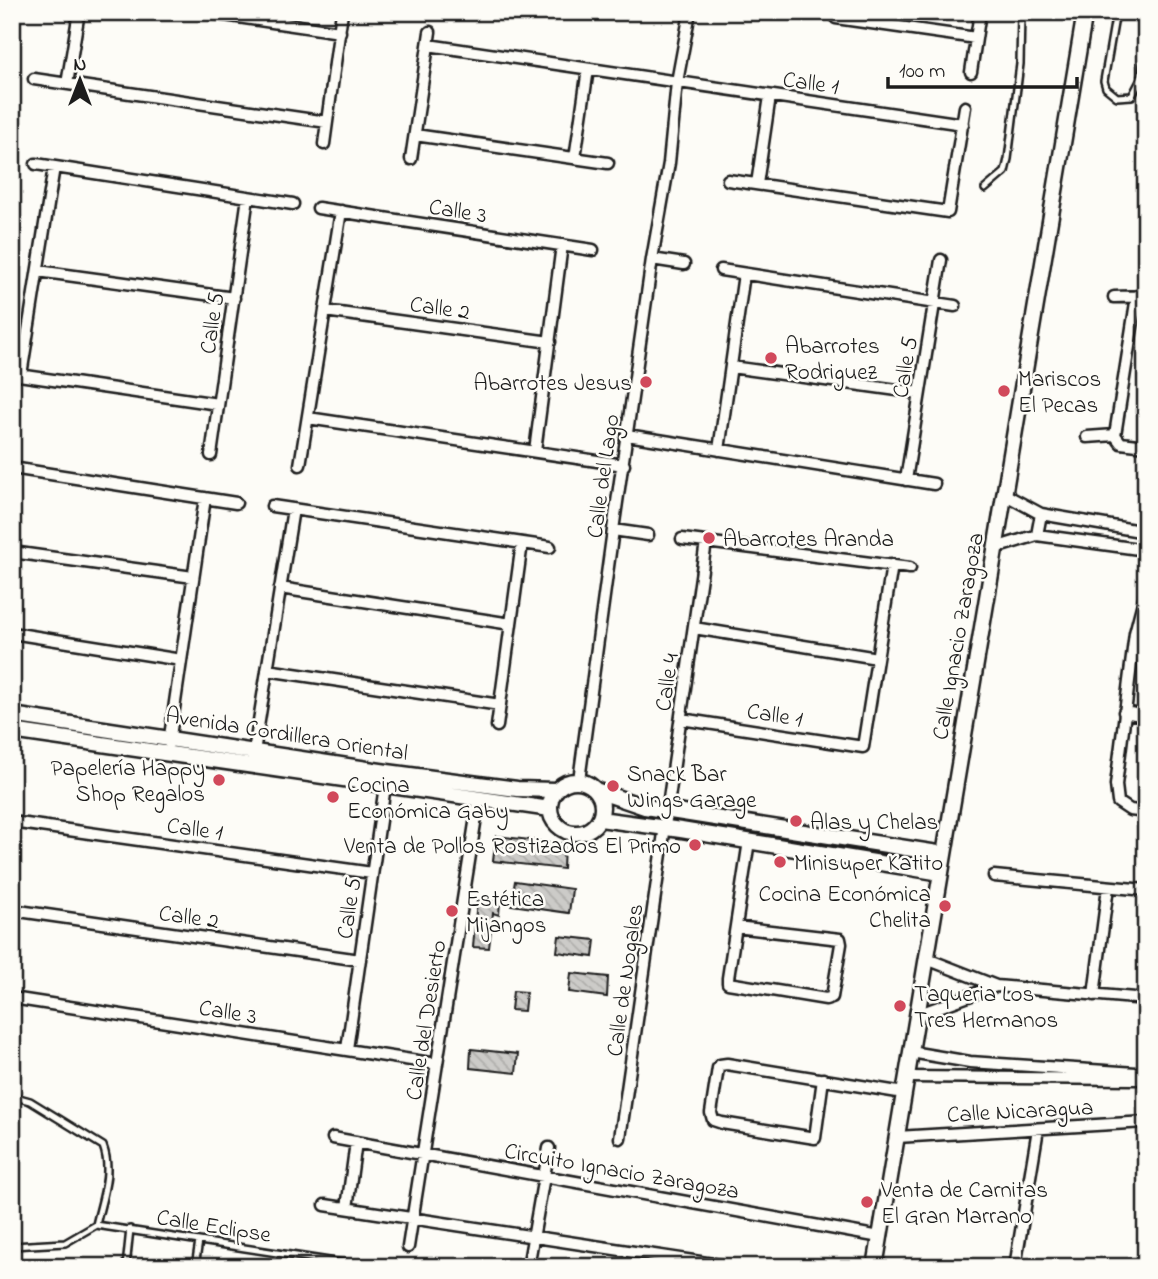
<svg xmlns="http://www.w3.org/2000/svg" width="1158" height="1279" font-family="'Indie Flower',sans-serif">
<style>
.building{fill:url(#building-back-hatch);stroke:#1c1c1c;stroke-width:2}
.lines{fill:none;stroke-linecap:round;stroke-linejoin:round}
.lane-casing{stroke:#1c1c1c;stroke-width:10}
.street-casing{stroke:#1c1c1c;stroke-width:15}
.secondary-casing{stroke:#1c1c1c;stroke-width:19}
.lane{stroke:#fdfcf7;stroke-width:5}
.street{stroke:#fdfcf7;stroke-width:10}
.secondary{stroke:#fdfcf7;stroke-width:14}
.poi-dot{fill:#d1495b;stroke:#fdfcf7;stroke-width:2.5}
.labels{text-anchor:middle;stroke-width:5;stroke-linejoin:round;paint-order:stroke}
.street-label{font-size:23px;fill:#1c1c1c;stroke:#fdfcf7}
.poi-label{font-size:23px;fill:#1c1c1c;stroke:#fdfcf7;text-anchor:start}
</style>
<defs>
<pattern id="building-back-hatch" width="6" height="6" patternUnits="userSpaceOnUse" patternTransform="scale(1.75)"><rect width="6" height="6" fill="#cccbc8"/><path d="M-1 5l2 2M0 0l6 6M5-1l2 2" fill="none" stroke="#afaeab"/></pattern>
</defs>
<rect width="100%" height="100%" fill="#fdfcf7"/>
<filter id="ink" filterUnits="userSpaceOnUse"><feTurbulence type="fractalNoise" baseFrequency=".0143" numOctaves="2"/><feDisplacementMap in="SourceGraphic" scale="14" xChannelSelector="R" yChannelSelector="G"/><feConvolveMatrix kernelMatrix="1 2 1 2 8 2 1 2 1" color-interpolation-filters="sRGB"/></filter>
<g filter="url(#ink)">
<path class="building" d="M496,836L564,844L563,869L493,861Z
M515,881L572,889L569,913L511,905Z
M477,899L500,902L499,915L493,913L489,948L473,947Z
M559,936L595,940L593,957L557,952Z
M571,973L608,977L607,997L569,992Z
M513,991L526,992L524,1011L511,1010Z
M471,1049L518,1054L516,1073L470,1068Z"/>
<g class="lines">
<defs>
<path id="lane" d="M1116,12L1104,81L1106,88L1117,97L1132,96L1141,79L1146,44
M985,189L1005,172L1008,159L1020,64L1021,12
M12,1096L30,1101L103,1146C113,1172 102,1198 96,1225L65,1243L12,1246
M96,1225L368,1267
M126,1267L130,1229
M195,1267L199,1241"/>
<path id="street" d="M204,12L340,32
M840,12L836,18L976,38
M428,45L963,124
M971,72L980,12
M34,79L327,122
M67,84L79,12
M415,135L608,163
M324,144L342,12
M575,158L588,69
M411,159L430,32
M36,164L293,204
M728,180L948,212L965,107
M757,184L770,96
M318,208L593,250
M652,259L684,264
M721,270L955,306
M38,271L234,298
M1137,296L1115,435L1121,443L1146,446
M1114,297L1146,296
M325,311L550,342
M731,367L919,393
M12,374L218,404
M21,375L54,167
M308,418L624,465
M627,435L934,484
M1087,437L1115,435
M719,450L744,274
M535,451L562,245
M211,455L248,197
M300,465L341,211
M12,468L236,503
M906,480L941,260
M1004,494L1041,514L1146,532
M272,506L550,547
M613,530L648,535
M1037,535L1041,514
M682,539L910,568
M995,548L1037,535L1146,550
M12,552L193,577
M280,588L511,624
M1146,591L1135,633L1116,785L1118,802L1130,810L1146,812
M694,628L877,658
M12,633L181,660
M267,670L500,705
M1124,712L1146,716
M681,719L863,747L892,565
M497,726L522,543
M169,743L205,498
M253,758L293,509
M579,780L613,530L652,259L669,163L677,82L690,12
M12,822L372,873
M994,876L1146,890
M12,910L360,960
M736,927L840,939L841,944L832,997L826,999L728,983V978L749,841
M927,959L996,986L1146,999
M1094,995L1108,887
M12,998L437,1064
M917,1015L996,986
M347,1049L386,779
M907,1077L1137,1079L1139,1076L1136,1073L970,1062L911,1052
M823,1079L815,1138L722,1123L713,1120L711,1113L718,1068L720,1065L727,1064L904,1093
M897,1137L1146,1122
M333,1138L880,1237
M620,1138L706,542
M325,1205L733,1267
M347,1208L356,1142
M408,1247L479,798
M528,1267L549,1148
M1015,1267L1038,1129"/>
<path id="secondary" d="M12,715L387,772L517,789L555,790
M12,731L550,809
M550 807a26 26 0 1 1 52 0a26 26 0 1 1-52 0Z
M598,791L645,807L944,854
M600,819L681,830L941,873
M875,1267L1085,12"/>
</defs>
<use href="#lane" class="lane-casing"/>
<use href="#street" class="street-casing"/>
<use href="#secondary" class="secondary-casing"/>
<use href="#lane" class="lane"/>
<use href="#street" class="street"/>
<use href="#secondary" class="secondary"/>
</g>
</g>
<g class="poi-dot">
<circle cx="771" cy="358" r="7"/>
<circle cx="646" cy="382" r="7"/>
<circle cx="1004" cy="391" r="7"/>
<circle cx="709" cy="538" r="7"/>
<circle cx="219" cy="780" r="7"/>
<circle cx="613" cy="786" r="7"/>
<circle cx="333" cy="797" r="7"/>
<circle cx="796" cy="821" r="7"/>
<circle cx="695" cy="845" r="7"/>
<circle cx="780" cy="862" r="7"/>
<circle cx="945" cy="906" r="7"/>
<circle cx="452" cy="911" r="7"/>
<circle cx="900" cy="1006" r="7"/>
<circle cx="867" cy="1202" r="7"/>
</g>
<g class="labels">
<g class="street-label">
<text transform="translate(811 82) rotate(8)" y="8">Calle 1</text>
<text transform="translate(458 210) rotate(9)" y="8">Calle 3</text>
<text transform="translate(440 307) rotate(8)" y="8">Calle 2</text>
<text transform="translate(211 323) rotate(-82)" y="8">Calle 5</text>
<text transform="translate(904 367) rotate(-81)" y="8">Calle 5</text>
<text transform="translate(602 476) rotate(-82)" y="8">Calle del Lago</text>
<text transform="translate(957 636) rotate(-80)" y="8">Calle Ignacio Zaragoza</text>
<text transform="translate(666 682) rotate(-82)" y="8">Calle 4</text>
<text transform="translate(775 714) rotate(9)" y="8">Calle 1</text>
<text transform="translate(287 733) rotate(9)" y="8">Avenida Cordillera Oriental</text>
<text transform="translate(195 828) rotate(8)" y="8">Calle 1</text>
<text transform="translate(348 908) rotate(-82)" y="8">Calle 5</text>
<text transform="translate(189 916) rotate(8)" y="8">Calle 2</text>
<text transform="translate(624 980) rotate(-82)" y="8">Calle de Nogales</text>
<text transform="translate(228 1011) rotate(9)" y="8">Calle 3</text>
<text transform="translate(425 1020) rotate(-81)" y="8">Calle del Desierto</text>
<text transform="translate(1020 1110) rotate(-3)" y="8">Calle Nicaragua</text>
<text transform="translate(622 1170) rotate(10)" y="8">Circuito Ignacio Zaragoza</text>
<text transform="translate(214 1225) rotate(9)" y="8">Calle Eclipse</text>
</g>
<g class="poi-label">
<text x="785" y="353">Abarrotes<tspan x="785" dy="26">Rodriguez</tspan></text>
<text x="1018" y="386">Mariscos<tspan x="1018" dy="26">El Pecas</tspan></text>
<text x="632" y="390" text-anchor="end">Abarrotes Jesus</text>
<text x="723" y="546">Abarrotes Aranda</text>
<text x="205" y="775" text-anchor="end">Papelería Happy<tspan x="205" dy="26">Shop Regalos</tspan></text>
<text x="627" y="781">Snack Bar<tspan x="627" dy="26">Wings Garage</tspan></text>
<text x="347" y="792">Cocina<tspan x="347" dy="26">Económica Gaby</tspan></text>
<text x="810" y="829">Alas y Chelas</text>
<text x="681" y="853" text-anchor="end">Venta de Pollos Rostizados El Primo</text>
<text x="794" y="870">Minisuper Katito</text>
<text x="931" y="901" text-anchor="end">Cocina Económica<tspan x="931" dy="26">Chelita</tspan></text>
<text x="466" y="906">Estética<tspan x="466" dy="26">Mijangos</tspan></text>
<text x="914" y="1001">Taqueria Los<tspan x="914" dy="26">Tres Hermanos</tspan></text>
<text x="881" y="1197">Venta de Carnitas<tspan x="881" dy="26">El Gran Marrano</tspan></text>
</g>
</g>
<rect width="1158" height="1279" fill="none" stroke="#fdfcf7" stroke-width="42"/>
<rect x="21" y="21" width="1116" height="1237" fill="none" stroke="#1c1c1c" stroke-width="2.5" filter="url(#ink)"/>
<g transform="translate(80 80)" stroke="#fdfcf7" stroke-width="5" paint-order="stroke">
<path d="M0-5L12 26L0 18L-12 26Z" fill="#1c1c1c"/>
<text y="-10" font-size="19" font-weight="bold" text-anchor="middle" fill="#1c1c1c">N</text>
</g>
<path d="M888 77v10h189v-10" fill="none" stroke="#1c1c1c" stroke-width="3.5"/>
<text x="899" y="77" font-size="21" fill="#1c1c1c" stroke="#fdfcf7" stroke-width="5" paint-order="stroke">100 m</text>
</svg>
